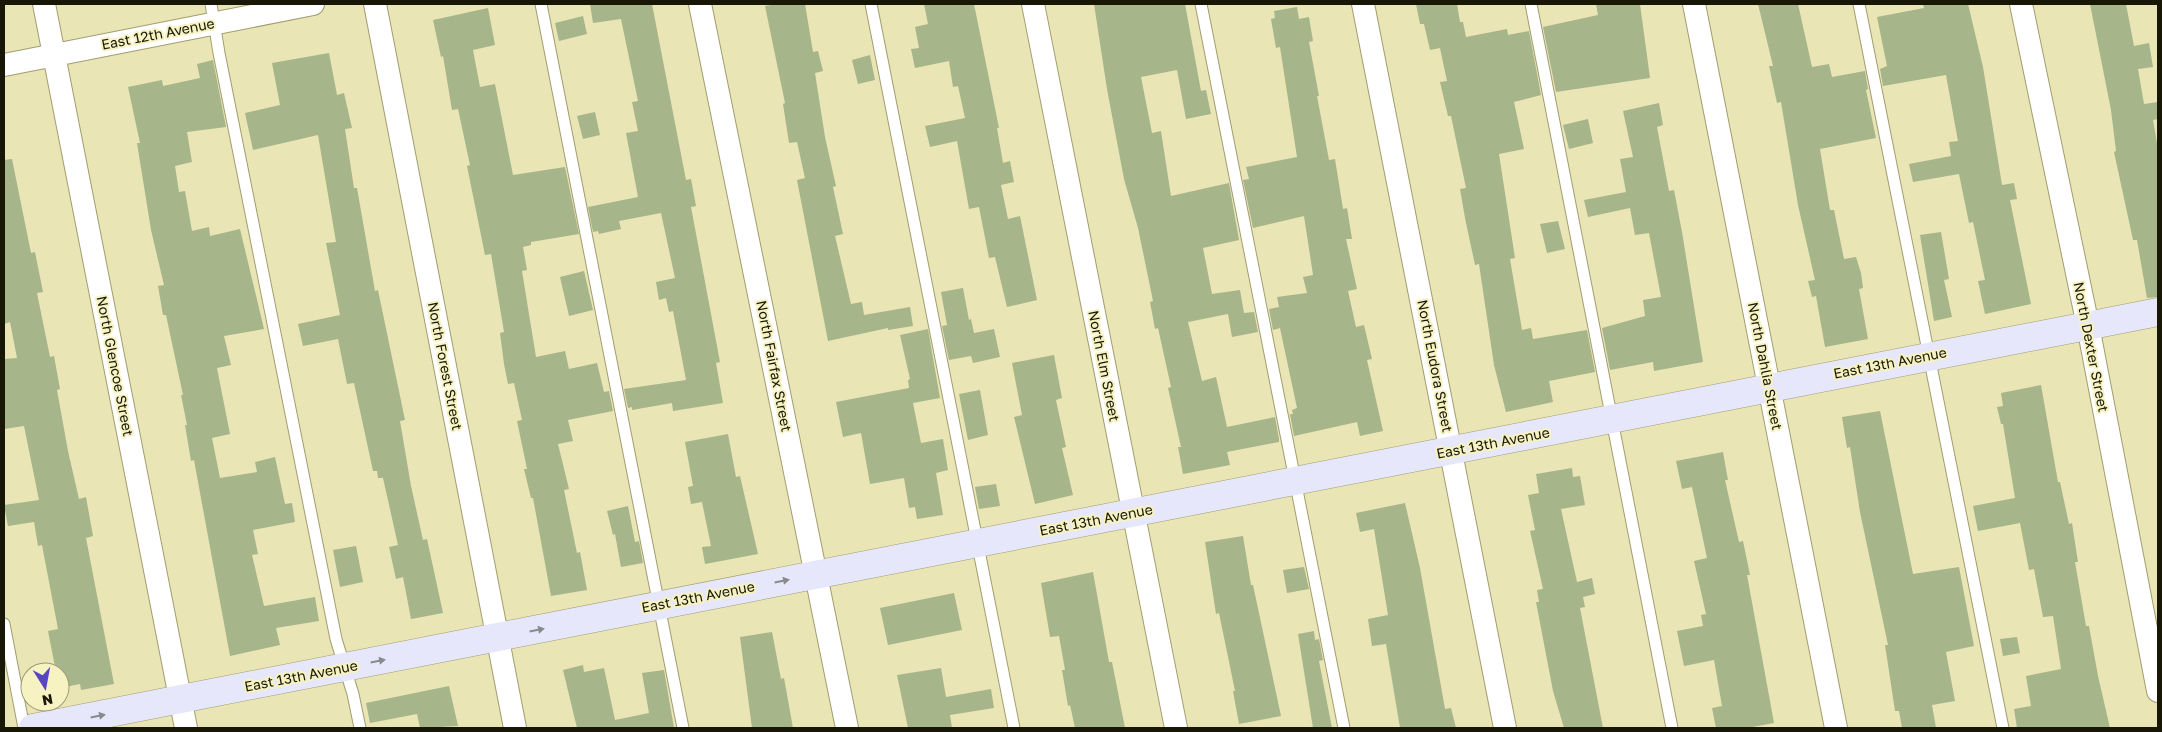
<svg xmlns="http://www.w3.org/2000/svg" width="2162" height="732" font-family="'Golos Text',sans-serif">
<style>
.building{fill:#a7b58a}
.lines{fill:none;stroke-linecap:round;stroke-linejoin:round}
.lane-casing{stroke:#a19d70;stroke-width:13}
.street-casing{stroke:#a19d70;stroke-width:24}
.secondary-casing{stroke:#a19d70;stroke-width:29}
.lane{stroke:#fff;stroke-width:11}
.street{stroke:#fff;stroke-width:22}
.secondary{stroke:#e7e7fb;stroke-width:28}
.oneway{fill:#8a898c}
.labels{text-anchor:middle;stroke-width:4;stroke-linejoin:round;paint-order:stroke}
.street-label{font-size:14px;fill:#181605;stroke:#f6f2c2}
</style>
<rect width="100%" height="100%" fill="#e9e5b5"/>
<path class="building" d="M590,4H652L686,180L691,179L696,206L691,207L720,362L716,363L723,403L673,411L672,403L632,410V407L628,408L624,389L686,380L673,311L669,312L666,298L659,300L656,282L675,278L661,213L619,221L621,229L599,234L598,231L593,232L588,207L638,197L626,133L638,131L632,102L638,101L621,19L593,23Z
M778,4H805L813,52L818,51L823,71L815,73L825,137L836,186L833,187L843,234L835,236L851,304L862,302L864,315L910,307L913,326L888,330V328L828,341L797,180L805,178L797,142L789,143L783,104L785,103L765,6Z
M924,4H974L999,128H997L1003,163L1010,161L1014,182L1001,185L1008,219L1020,216L1037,300L1007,307L995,257L989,258L979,207L969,209L957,141L930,147L925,126L965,118L958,86L953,87L949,61L915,68L911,49L919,48L915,27L928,24Z
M1094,4H1185L1201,91L1206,90L1211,114L1186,119L1177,70L1141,77L1152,133L1161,131L1171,196L1229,183L1239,240L1203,248L1212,294L1240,290L1244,313L1254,312L1258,332L1232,337L1228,314L1188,322L1202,381L1216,377L1227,427L1275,417L1279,439V442L1227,452L1230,465L1183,474L1178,447H1181L1168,388L1171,387L1158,328L1155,329L1150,302L1153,301L1138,228L1124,179L1107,89Z
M1416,4H1457L1460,22H1463L1466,37L1507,29L1508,35L1529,31L1541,95L1514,102L1524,149L1499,154L1515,258L1510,259L1522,330L1531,328L1533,339L1587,330L1595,372L1549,381L1553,402L1506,412L1494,365L1479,264L1475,265L1465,218L1460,189L1466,188L1451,116H1448L1440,82L1447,81L1440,48L1430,50L1424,24H1420Z
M1596,4H1640L1650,78L1556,92L1543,27L1598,15Z
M1758,4H1798L1812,67L1829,64L1832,77L1865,71L1868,89L1866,90L1876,138L1820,149L1830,210H1834L1844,259L1856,257L1861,273L1863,288L1859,289L1868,339L1825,347L1816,296L1812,297L1808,281L1815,280L1798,205L1781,102L1777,103L1769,66H1773Z
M1923,4H1968L1983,67L2002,185L2014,183L2017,199L2010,200L2031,304L1985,314L1978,281L1985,280L1973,222L1969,223L1959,174L1913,182L1909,164L1951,156L1949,142L1958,141L1946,75L1883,86L1880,69L1887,66L1877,17L1924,8Z
M2090,4H2126L2134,46L2149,43L2153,67L2138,69L2144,104L2158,102V119L2153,120L2158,149V297L2147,298L2137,240H2133L2114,152L2116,151L2111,110Z
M1297,7L1299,19L1309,17L1313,41L1309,42L1319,96H1317L1329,160L1335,159L1343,209L1347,208L1352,239H1346L1357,289L1348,291L1356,327L1364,325L1372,359L1367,360L1383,431L1360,436L1357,422L1294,436L1290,414H1293L1292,410L1297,408L1280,328L1273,330L1269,309L1279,307L1277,297L1307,293L1303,277L1313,275L1304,216L1253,228L1243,180L1249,179L1246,167L1297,157L1280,47L1276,48L1271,19L1275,18L1274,11Z
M488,8L495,45L473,50L480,87L495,84L513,175L565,167L579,234L531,242V245L523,247L527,270L522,271L536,357L565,351L569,369L597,363L604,392L609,391L613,411L568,420L573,441L558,444L569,489L564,490L577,553L580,552L587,590L551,596L533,498H531L524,469H527L517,421L522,420L514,383L508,384L504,364L500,333L504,332L491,254L485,255L467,166L470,165L458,109L452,110L443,56L441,57L433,20Z
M583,16L587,34L559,41L555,23Z
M329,53L337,95L344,93L352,128L345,129L354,188H357L375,291L378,290L405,420L400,421L411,486L423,540L427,539L443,613L411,619L403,577L396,579L389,547L398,545L383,478H378L377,471H373L354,383L347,384L338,339L303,346L298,324L340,315L326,243L336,242L318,135L253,150L245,113L280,105L272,63Z
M870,55L875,80L858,84L852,60Z
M213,60L226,127L187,132L192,162L175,166L179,192L185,191L192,231L209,227L210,236L240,229L264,329L224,336L231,365L217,368L230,434L212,438L220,478L257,472L255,462L275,457L285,504L292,503L295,522L253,530L258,554L252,555L264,606L315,597L319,621L276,628L280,645L230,656L194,460L191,461L185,425H187L181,395H183L166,315H163L158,286L164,285L151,230L137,143H140L128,87L162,80L163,86L200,78L197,64Z
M1659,103L1663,125L1657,127L1669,191L1674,190L1682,232L1703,362L1654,371L1653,362L1610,370L1602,328L1645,316L1643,300L1661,297L1649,233L1635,235L1630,208L1588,217L1584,200L1626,192L1620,159L1633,157L1623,111Z
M595,112L600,135L583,139L577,116Z
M1588,119L1593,143L1569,149L1563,125Z
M12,159L31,253L35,252L43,292L37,293L50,357L54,356L60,389L57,390L68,451L79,499L86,497L93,536L86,538L114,684L81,690L80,684L60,688V672H56L48,631L58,629L42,545L38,546L34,522L8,526L4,505L39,500L24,426L4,429V359L17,358L10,322L4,324V160Z
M1558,221L1565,249L1547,253L1540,224Z
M1941,232L1949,279L1944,280L1952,317L1934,321L1920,235Z
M584,271L593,310L569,316L560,277Z
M963,288L969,320L971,319L974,333L994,329L1000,357L973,363L971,356L949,360L942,326L947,325L941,292Z
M928,329L940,398L913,403L921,443L943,439L948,470L936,473L943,515L917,519L915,507L909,508L904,478L870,484L861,433L843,437L836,402L909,388L908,380L910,379L900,335Z
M1054,355L1062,398L1056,400L1066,447L1062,448L1073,495L1035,504L1014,417L1022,415L1012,363Z
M2041,385L2058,482H2060L2069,524L2072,523L2078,562H2075L2086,626H2089L2098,676L2110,728H2017L2014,709L2031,706L2026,676L2061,669L2053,616L2043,617L2034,569L2029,570L2020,523L1978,531L1973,506L2015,498L2003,424H2001L1997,407L2003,406L2001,393Z
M980,390L988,435L968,440L959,394Z
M1880,411L1913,574L1959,567L1974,646L1946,652L1955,701L1932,705L1936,728H1902L1899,711H1895L1885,645H1888L1860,512L1850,447L1847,448L1842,417Z
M728,434L736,477L740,476L758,554L705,564L702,547L711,546L702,502L691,504L688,487L693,486L685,442Z
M1723,452L1728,480H1725L1739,542L1743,541L1750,575H1747L1774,723L1747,728H1716L1712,708L1722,706L1714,660L1684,666L1677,631L1703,626L1701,615L1706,614L1694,561L1707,558L1692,487L1682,489L1676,461Z
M1572,468L1573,477L1580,476L1585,505L1561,509L1577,582L1592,578L1595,594L1583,597L1585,607L1580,608L1603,728H1564L1553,691L1536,602H1539L1537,590L1543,589L1530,531L1535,530L1528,495L1539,493L1536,474Z
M996,484L1000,506L979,509L975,487Z
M1405,503L1420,568L1445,709L1451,708L1456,728H1400L1386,644L1372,646L1368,619L1388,615L1374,529L1360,532L1356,513Z
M628,506L635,542L639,541L643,563L621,567L615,534L613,535L607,511Z
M1243,536L1251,585H1253L1281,716L1239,724L1233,691H1235L1219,613L1216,614L1205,542Z
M356,546L363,582L340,587L333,550Z
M1304,567L1309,589L1287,593L1283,570Z
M1093,572L1109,662H1112L1125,728H1075L1070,705L1068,706L1062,670H1065L1059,636L1050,637L1041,583Z
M954,593L962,630L888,645L880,608Z
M1314,631L1315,640L1319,639L1323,660L1319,661L1332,728H1313L1298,634Z
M772,632L781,679L784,678L793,728H752L740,637Z
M2017,637L2020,653L2003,656L2000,639Z
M583,665L584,672L604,668L615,720L649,713L642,673L664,670L674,728H577L563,670Z
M941,668L946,697L991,689L994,708L950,715L952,728H908L897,675Z
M449,686L458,726L420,728L417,714L370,723L366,703Z"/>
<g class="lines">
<defs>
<path id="lane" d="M211,4L219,53L336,639L353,694L360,728
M541,4L683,728
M871,4L1014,728
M1201,4L1344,728
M1531,4L1672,728
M1859,4L2003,728
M4,624L24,728"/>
<path id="street" d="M44,4L186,728
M375,4L515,728
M700,4L847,728
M1033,4L1176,728
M1363,4L1505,728
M1694,4L1836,728
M2021,4L2088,326L2158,691
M4,65L313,4"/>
<path id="secondary" d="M33,728L2158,312"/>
</defs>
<use href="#lane" class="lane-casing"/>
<use href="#street" class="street-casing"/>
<use href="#secondary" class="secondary-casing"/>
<use href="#lane" class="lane"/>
<use href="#street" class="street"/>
<use href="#secondary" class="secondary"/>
</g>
<defs><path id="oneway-solid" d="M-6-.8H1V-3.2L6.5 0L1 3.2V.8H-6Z" transform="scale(1.25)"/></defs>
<g class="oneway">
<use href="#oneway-solid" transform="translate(782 581) rotate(-11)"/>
<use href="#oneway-solid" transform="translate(537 630) rotate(-11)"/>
<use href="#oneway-solid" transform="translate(378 661) rotate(-11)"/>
<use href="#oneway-solid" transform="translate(98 716) rotate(-11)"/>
</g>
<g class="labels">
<g class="street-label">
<text transform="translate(158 34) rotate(-11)" y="5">East 12th Avenue</text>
<text transform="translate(2091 347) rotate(79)" y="5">North Dexter Street</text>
<text transform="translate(1890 363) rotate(-11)" y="5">East 13th Avenue</text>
<text transform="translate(115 366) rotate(79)" y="5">North Glencoe Street</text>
<text transform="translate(445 366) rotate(79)" y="5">North Forest Street</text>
<text transform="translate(774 366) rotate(79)" y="5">North Fairfax Street</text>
<text transform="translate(1104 366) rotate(79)" y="5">North Elm Street</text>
<text transform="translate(1435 366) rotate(79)" y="5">North Eudora Street</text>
<text transform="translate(1765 366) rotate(79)" y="5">North Dahlia Street</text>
<text transform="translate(1493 443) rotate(-11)" y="5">East 13th Avenue</text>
<text transform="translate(1096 520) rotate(-11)" y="5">East 13th Avenue</text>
<text transform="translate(698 597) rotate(-11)" y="5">East 13th Avenue</text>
<text transform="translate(301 676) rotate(-11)" y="5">East 13th Avenue</text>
</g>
</g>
<rect width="2162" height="732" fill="none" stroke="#181605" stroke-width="10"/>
<g transform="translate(45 687) rotate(169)"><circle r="24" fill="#f6f2c2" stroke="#9d9a76"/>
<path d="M0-4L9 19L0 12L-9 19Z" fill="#5747bf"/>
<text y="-8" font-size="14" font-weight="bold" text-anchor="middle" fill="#181605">N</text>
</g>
</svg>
